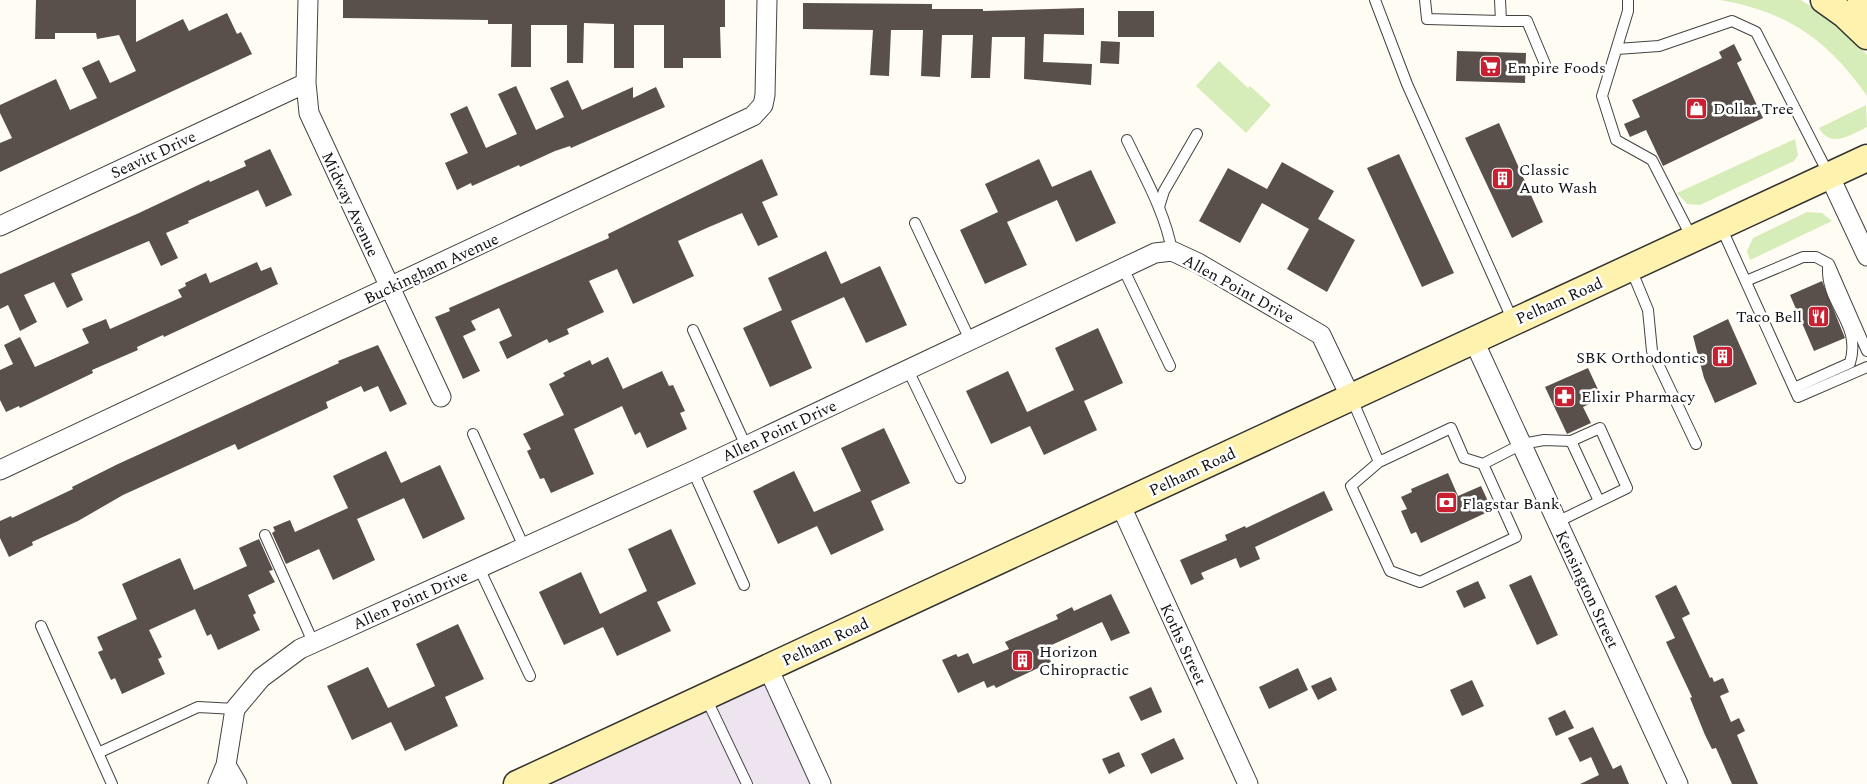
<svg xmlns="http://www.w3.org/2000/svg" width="1867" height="784" font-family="Spectral,serif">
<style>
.industrial{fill:#ede4ef}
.green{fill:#d7edb9}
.building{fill:#59504c}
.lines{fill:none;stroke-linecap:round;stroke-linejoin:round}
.service-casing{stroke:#434343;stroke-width:12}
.minor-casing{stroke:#434343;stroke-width:21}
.secondary-casing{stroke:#323232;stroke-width:29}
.service{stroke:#fff;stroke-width:10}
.minor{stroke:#fff;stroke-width:19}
.secondary{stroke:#fff2ae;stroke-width:26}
.labels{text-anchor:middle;stroke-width:5;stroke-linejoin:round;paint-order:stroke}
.poi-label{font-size:16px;fill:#101010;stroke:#fff;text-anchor:start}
.street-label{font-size:16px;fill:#101010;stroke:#fff}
</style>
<rect width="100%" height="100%" fill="#fffcf3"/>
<path class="industrial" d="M768,668L821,784H517Z"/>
<path class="green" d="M1720,0H1801L1823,14L1857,43L1867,55V96C1828,40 1788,12 1720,0Z
M1219,61L1248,88L1250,86L1271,105L1246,133L1196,86Z
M1866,105L1867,127C1850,135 1831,149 1819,128Z
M1795,139L1798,155L1794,161L1700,205L1687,204L1677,193Z
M1807,212L1822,213L1832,221L1750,260L1747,251L1753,238Z"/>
<path class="building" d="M36,0H136V42L183,19L189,31L227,13L237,34L241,32L252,54L0,172V143L12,138L0,113V105L56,79L70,110L97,98L82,68L99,60L110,83L136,71L119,35L97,39L96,33H55V39H35Z
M343,0H725V27H720L721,58H683V68H664V25H634V68H614V24L584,23L583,63H567V25H531V67H511L512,24H488V20L343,18Z
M803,3L932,4V9H983V11L1084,8V35L1044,34L1043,62L1092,64L1091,85L1024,79L1025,37H992L990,78H971L973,35H942L940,77L921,76L923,30H891L889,76L870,75L873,30L803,29Z
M1118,11H1154V37H1118Z
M1101,41L1120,42L1119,64L1100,63Z
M1734,44L1742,60L1737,63L1763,118L1663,166L1646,130L1630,137L1624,124L1640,117L1632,100L1722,58L1719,52Z
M1457,51L1526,53L1525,83L1456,81Z
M568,80L582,110L633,87V98L656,87L665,107L571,148L570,146L555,151L520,167L519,165L472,186L471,183L457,190L445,163L468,153L450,114L467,106L486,148L517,134L498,94L516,86L536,130L564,117L550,88Z
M1499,123L1543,222L1512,238L1465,138Z
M270,149L292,195L266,207L258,190L188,221L189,223L166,233L178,258L161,266L149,241L71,274L83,300L67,308L54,282L24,295L37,322L20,331L8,305L0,309V274L139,213L209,180L210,182L246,166L244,161Z
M1399,154L1454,273L1422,287L1367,168Z
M762,159L778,195L762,202L778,237L758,246L742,213L709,227L678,241L694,276L633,304L617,269L589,281L604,312L567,329L569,334L549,343L547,339L507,359L499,342L512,336L499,308L471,321L476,330L463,336L480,371L463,379L435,317L450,311L449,308L609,238L608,234Z
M1039,159L1052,187L1091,170L1116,223L1076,242L1057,200L1007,222L1027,265L985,284L960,230L998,212L985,184Z
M1282,162L1334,191L1318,219L1355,240L1327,292L1287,269L1309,229L1262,203L1240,243L1199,221L1228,168L1267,189Z
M826,251L841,284L880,266L907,325L866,343L844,297L791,321L812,368L770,387L743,328L782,310L768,278Z
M257,262L261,271L271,267L278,284L164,337L163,335L137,347L138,350L92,370L93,373L20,408L19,406L6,412L0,400V370L13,364L4,345L20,337L35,367L89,343L82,329L106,319L110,329L182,297L178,290L186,286L185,283L206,273L210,283Z
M1822,281L1845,338L1814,351L1790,295Z
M1728,319L1757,384L1715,403L1704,378L1693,336Z
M1098,328L1123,383L1084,401L1097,430L1044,455L1030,426L991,444L966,391L1008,371L1027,412L1074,390L1055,348Z
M378,345L407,404L390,412L378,386L364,392L361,386L326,402L328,408L238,450L235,444L123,495L78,521L32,542L33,545L9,557L0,538V521L11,516L12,518L73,489L72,487L118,464L339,363L338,361Z
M608,357L623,389L662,371L669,386L673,385L685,411L680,413L687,429L647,448L640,432L635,435L622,406L574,429L594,474L551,493L544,478L540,479L527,451L531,449L523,434L564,415L549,384L565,376L563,373L590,360L592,365Z
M1588,368L1602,398L1583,407L1591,423L1567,434L1545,387Z
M884,428L910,483L871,501L884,530L831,555L817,526L778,544L753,491L794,471L814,512L861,491L841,448Z
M386,451L401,483L440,465L465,519L423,539L404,498L357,519L375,560L333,580L319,549L286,564L272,533L275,531L273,527L290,520L295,532L348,508L333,476Z
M1448,473L1458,496L1481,486L1492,510L1421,543L1416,532L1411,534L1401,511L1407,509L1401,497L1412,492L1411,489Z
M1324,491L1333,510L1255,547L1260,559L1240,568L1236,558L1201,573L1204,579L1191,585L1180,560L1227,540L1225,535L1245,526L1246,528Z
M671,529L696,584L657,602L671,631L617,656L603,627L564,645L539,592L581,572L600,614L647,591L628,549Z
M259,539L273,570L269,571L275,582L248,595L256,613L253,615L260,630L218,650L211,634L207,636L195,609L149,630L162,657L158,659L165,674L122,694L115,678L111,680L98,652L103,650L97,637L137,619L122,584L180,558L194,590L247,566L239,548Z
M1531,575L1558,635L1537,645L1509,585Z
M1478,581L1486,598L1464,608L1456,591Z
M1676,585L1690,614L1682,618L1710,678L1712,677L1714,682L1723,678L1729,692L1720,696L1731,722L1739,718L1745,731L1737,735L1758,784H1732L1716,748L1712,749L1705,735L1690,698L1692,697L1666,642L1675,638L1655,596Z
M1111,594L1130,633L1111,641L1102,622L1045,648L1051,662L996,688L994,685L987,688L984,681L958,693L942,660L956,654L958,657L968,653L973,664L1009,649L1005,642L1058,619L1056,615L1072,607L1074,611Z
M458,624L484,679L445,697L458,726L405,751L391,722L352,740L327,686L368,667L388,708L435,686L416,644Z
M1298,668L1308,690L1269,709L1259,687Z
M1331,677L1337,690L1318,700L1311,686Z
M1472,680L1484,706L1462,716L1450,690Z
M1151,687L1162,712L1141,721L1129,697Z
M1565,710L1574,728L1556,736L1548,718Z
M1593,727L1613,769L1621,765L1629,784H1580L1599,775L1591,757L1580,762L1568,738Z
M1174,738L1184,759L1151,774L1141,754Z
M1119,752L1125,766L1109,774L1102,759Z"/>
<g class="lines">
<defs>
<path id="service" d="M1375,0L1407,84L1513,321
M1425,0L1427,19L1501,21L1500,0
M1628,0V11L1602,96L1616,140L1652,160L1692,238
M1501,21H1527L1545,64
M1617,49L1659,46L1732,21L1756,32L1829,175
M1127,140C1144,176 1165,212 1172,251
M1159,207L1164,191L1197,134
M915,223L970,340
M1721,227L1798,397L1867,367
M1123,268L1170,366
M1631,269L1648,310L1652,351L1696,444
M1746,281L1803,257H1816L1829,264L1867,351
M693,330L746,446
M908,370L960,478
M1794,388L1850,363C1862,323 1826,305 1828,267
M1351,397L1379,462L1451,428L1464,458L1483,464L1522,444L1544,440L1571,441L1600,428L1627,488L1557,522
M473,434L524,547
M1571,441L1599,501
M1379,462L1351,486L1390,571L1420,582L1516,537L1483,464
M693,471L744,585
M265,535L313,642
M479,568L530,676
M41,626L112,784
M706,698L747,784
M98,753L198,707L235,709"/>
<path id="minor" d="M308,0L306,83L309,113L441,397
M1829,175L1867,256
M0,226L306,83
M1473,339L1678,784
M0,470L753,116L763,105L765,95L767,0
M1120,504L1248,784
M768,668L821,784
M226,765L237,784
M218,784L226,765L235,709L261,678L300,649L693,471L1155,253L1172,251L1198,263L1321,335L1350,396"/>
<path id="secondary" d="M1824,0L1845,15L1867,36
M1859,28L1861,0
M517,784L1867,158"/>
</defs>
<use href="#service" class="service-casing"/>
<use href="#minor" class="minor-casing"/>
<use href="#secondary" class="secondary-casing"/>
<use href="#service" class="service"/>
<use href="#minor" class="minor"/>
<use href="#secondary" class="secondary"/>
</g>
<defs>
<symbol id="supermarket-square" viewBox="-11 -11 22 22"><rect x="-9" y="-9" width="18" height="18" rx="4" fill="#c91f30" stroke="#fff"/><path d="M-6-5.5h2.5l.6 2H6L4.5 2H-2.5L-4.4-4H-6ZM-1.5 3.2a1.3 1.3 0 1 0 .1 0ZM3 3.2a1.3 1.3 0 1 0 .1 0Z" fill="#fff"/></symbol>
<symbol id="shop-square" viewBox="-11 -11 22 22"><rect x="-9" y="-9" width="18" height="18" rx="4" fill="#c91f30" stroke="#fff"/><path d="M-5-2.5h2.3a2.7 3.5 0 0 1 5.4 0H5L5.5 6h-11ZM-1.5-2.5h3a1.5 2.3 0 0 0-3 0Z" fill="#fff"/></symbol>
<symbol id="building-square" viewBox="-11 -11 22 22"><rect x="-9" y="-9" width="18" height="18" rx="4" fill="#c91f30" stroke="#fff"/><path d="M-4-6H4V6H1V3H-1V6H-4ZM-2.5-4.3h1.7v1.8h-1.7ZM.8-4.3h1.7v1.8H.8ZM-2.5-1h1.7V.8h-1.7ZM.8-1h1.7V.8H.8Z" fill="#fff"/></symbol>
<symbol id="restaurant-square" viewBox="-11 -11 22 22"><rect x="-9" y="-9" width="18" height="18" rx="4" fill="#c91f30" stroke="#fff"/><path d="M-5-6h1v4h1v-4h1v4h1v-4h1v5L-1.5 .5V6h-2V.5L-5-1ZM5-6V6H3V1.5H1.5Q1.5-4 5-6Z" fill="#fff"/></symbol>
<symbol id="pharmacy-square" viewBox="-11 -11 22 22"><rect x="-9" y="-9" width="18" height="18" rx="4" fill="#c91f30" stroke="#fff"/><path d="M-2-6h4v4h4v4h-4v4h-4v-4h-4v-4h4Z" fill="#fff"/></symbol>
<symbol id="bank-square" viewBox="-11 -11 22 22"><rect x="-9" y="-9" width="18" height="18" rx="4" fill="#c91f30" stroke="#fff"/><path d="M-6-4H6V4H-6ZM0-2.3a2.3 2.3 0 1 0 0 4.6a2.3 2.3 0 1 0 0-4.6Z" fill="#fff"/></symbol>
</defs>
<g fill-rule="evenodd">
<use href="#supermarket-square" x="1478" y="54" width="25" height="25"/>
<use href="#shop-square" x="1684" y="96" width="25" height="25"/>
<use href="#building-square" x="1490" y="166" width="25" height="25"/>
<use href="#restaurant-square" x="1806" y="304" width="25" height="25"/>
<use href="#building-square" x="1710" y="344" width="25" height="25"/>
<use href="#pharmacy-square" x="1552" y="384" width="25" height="25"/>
<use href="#bank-square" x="1434" y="490" width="25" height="25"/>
<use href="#building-square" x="1010" y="648" width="25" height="25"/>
</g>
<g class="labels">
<g class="poi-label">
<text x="1507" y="73">Empire Foods</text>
<text x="1713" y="114">Dollar Tree</text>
<text x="1519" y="175">Classic<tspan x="1519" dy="18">Auto Wash</tspan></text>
<text x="1802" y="322" text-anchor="end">Taco Bell</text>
<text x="1706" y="363" text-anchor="end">SBK Orthodontics</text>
<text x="1581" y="402">Elixir Pharmacy</text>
<text x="1462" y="509">Flagstar Bank</text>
<text x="1039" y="657">Horizon<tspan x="1039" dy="18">Chiropractic</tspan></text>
</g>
<g class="street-label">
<text transform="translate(153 154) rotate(-25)" y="6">Seavitt Drive</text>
<text transform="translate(351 204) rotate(65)" y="6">Midway Avenue</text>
<text transform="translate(431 268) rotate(-25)" y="6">Buckingham Avenue</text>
<text transform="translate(1239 288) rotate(29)" y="6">Allen Point Drive</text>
<text transform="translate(1559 300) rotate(-24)" y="6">Pelham Road</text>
<text transform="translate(779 430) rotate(-25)" y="6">Allen Point Drive</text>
<text transform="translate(1192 471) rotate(-25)" y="6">Pelham Road</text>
<text transform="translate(1588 589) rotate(65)" y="6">Kensington Street</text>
<text transform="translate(410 599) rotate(-24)" y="6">Allen Point Drive</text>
<text transform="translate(825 641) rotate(-25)" y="6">Pelham Road</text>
<text transform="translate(1184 644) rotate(65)" y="6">Koths Street</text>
</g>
</g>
</svg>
